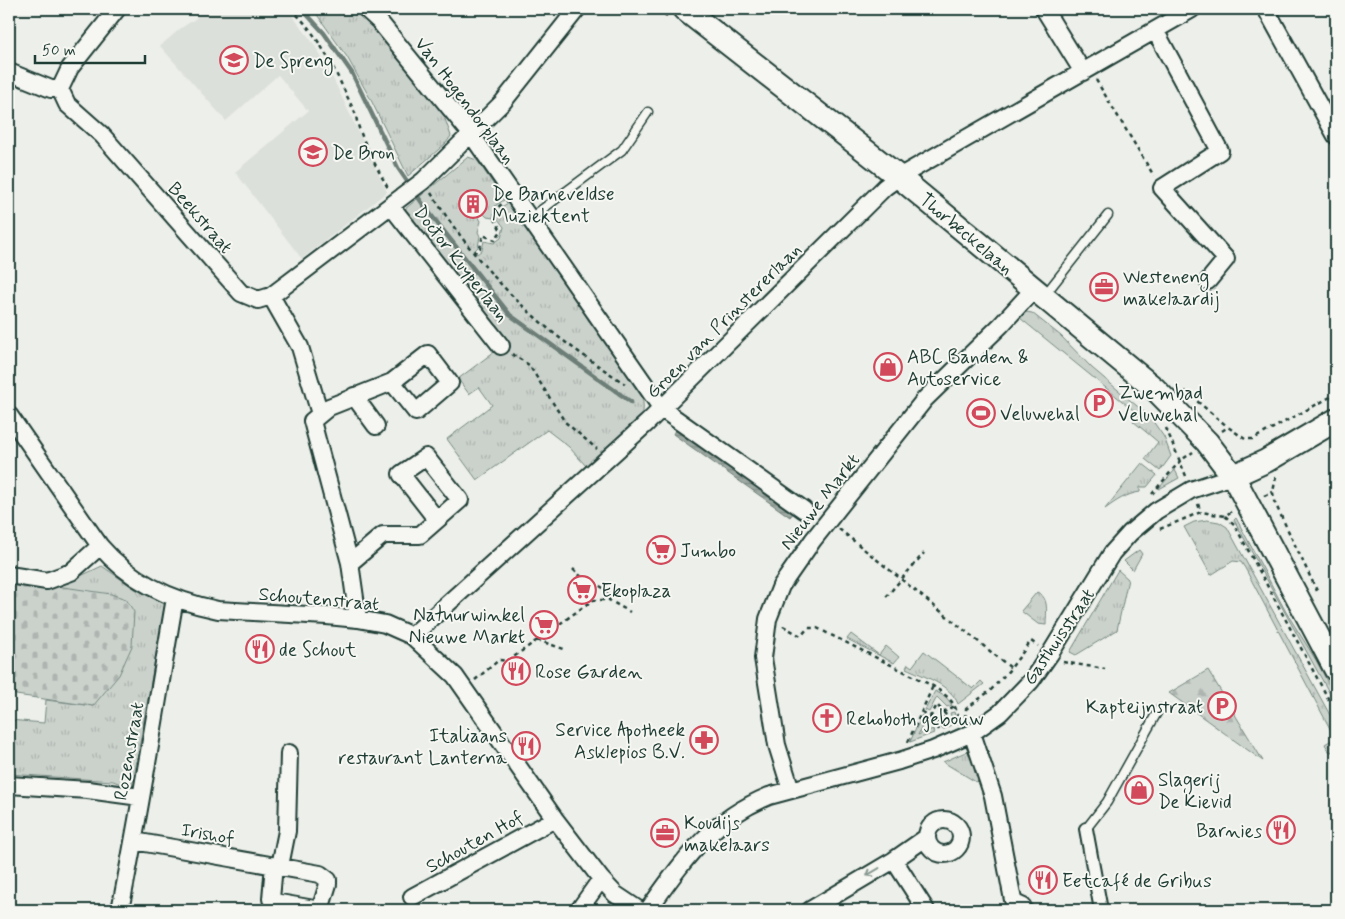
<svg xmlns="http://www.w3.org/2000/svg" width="1345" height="919" font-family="Mynerve,sans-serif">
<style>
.built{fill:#dce0db}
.grass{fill:url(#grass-tufts);stroke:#758880}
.forest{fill:url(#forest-firs);stroke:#758880}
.cemetery{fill:url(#cemetery-stones);stroke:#758880}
.water{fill:url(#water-rules);stroke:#6c7e77}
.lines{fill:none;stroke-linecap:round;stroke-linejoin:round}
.stream{stroke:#6c7e77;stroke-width:4.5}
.service-casing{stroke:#1f3d34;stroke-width:11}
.pedestrian-casing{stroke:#1f3d34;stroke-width:16}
.minor-casing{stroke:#1f3d34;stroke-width:20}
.secondary-casing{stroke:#1f3d34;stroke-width:26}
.path{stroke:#1f3d34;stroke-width:2.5;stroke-dasharray:4 4;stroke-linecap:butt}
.service{stroke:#f6f6f2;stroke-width:8}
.pedestrian{stroke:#f6f6f2;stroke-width:12}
.minor{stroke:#f6f6f2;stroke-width:16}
.secondary{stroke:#f6f6f2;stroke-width:22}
.oneway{stroke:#8a9a93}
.labels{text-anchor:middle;stroke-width:4;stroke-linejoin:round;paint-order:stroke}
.poi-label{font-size:19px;fill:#1f3d34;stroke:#f6f6f2;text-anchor:start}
.street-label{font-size:19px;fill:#1f3d34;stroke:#f6f6f2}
</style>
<defs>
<pattern id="grass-tufts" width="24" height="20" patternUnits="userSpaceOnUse" patternTransform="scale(1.25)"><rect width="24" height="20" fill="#cbd2cc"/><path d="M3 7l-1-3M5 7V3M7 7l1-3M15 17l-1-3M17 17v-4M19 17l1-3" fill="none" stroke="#aeb5b0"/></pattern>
<pattern id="forest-firs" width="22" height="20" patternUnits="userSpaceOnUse" patternTransform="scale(1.25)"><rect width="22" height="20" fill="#cbd2cc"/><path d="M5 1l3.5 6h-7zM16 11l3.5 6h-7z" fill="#aeb5b0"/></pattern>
<pattern id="cemetery-stones" width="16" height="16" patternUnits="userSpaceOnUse" patternTransform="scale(1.25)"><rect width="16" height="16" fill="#cbd2cc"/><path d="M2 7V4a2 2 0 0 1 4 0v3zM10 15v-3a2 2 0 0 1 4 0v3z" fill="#aeb5b0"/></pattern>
<pattern id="water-rules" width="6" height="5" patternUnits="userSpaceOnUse" patternTransform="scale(1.25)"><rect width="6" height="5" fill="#9faaa4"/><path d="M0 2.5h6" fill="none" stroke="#818c86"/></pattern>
</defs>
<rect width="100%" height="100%" fill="#edefea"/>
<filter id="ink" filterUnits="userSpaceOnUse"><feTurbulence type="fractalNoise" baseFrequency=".02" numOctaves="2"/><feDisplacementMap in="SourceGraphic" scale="10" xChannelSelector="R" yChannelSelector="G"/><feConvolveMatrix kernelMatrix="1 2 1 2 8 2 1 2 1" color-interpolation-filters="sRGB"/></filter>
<g filter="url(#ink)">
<path class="built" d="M204,9H286L292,15L314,44L331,74L387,192L302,259L235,172L308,111L278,75L226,121L160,46L181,28L195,19Z"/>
<path class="grass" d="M313,9H354L399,54L448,116L445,119L451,136L446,143L408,176L370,98L347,57Z
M468,157L477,160L504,200L496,205L493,218L487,217L483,213L478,216L481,221L478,232L480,236L478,247L475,250L477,254L482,250L484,241L494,243L501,238L504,227L498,219L500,208L511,201L635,379C640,391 646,403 642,416L586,466L569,447L547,430L477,480L447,439L492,405L479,387L469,394L458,379L507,342L405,209Z
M1026,312L1032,313L1061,336L1092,368L1150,417L1164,437L1171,456L1160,471L1145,459L1158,442L1133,421L1138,414L1020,318Z
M1142,463L1157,475L1147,487H1140V492C1126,494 1116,501 1105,509Z
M1175,470L1179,478L1159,489V488Z
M1236,518L1286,612L1316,660L1336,698V705L1234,520Z
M1207,520L1219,522L1227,527L1336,726V750L1331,752L1329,751L1325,744L1335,738L1245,568L1241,562L1233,561L1211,575L1184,527L1194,522Z
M1139,550L1142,554L1133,570L1124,561Z
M102,566L135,589L165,603L132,788L113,781L9,774V720L44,723L46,700L93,706L80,591L57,587Z
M1118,570L1128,579L1117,630L1076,655L1070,652Z
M1037,592C1050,598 1046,613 1046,625L1038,624L1021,611Z
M851,634L879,655L886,646L899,657L894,663L847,639Z
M924,651L973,689L981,681L984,684L958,704C951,685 923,676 906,668L908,664L912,667Z
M935,691L946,697L952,705L947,707L937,697L929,712L925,710Z
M954,712L957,721L943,730L940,725L952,719L950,713Z
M922,715L926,718L918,735L933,729L934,733L910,742Z
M970,750L982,780L976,782L943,762Z"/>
<path class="forest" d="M1208,670L1263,761L1169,693Z"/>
<path class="cemetery" d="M9,579L111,594L126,599L134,612L132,646L119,675L93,706L9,694Z"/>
<path class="water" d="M676,428L795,511L790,517L673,434Z"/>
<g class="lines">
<path class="stream" d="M302,9L324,33L352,73L398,168L427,210L510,315L631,402"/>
<defs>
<path id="service" d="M529,219L622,150L648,112
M1044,296L1108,215
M1086,829L1107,802L1159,709"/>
<path id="pedestrian" d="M1086,829L1101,910
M1013,900L1024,905L1026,910"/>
<path id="minor" d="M366,9L379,21L471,134L662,409L804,510
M1044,9L1083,72
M1266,9L1336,136
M1155,30L1220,151L1162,188L1226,259L1208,281
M9,72L51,89H60
M60,89L67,104L102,135L241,293L258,300L271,296L423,181L503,102L577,9
M60,89L70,68L117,9
M391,206L501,346
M271,296L300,347L320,414
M428,354L450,383L416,412L392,382Z
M354,396L376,426
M9,415L100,546C130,581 173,601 218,610L327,616L358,619L385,624L412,636L455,676L555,819L601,879L615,894L639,910
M350,563L383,535H420L460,500L426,457L401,474L437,520
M9,575L47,581L71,572L100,546
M358,619L350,563L312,421L329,407L392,382
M412,636L647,423L885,187L899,177L1192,9
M972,733L993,796L1013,900
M9,785L88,790L140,797
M791,790L777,745L763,658L768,619L781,586L813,540L925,399L1001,325L1034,289
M927 837a17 17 0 1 1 34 0a17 17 0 1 1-34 0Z
M134,841L320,874L328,880V884L320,910
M894,860L927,837
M274,865L271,899L274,902L320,910
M280,866L287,831L289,753
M412,897L555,819
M120,910C141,807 157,702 175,598
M579,910L601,879
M648,910C684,860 709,821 769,796L899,761L933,750L972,733L1000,713L1031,681L1050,654L1112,553L1130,533L1156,511L1191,490L1233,476
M810,910L894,860L926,910"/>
<path id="secondary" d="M684,9L899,177L1155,389L1207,442L1233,476L1336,670
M1233,476L1266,461L1336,420"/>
</defs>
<use href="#service" class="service-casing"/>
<use href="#pedestrian" class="pedestrian-casing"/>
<use href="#minor" class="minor-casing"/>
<use href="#secondary" class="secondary-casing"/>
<path class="path" d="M291,9C322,37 338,78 356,115C357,132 379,172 388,188
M658,9L667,16
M1096,80L1154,176
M431,193C460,239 495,282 536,318C562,342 596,364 625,384
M473,253L480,248L483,235L495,240L501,231L495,219L498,207L502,204
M512,354L529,365L565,422L597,449
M1185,391L1228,427
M1166,428L1186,476
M1222,431L1228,427L1245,439H1253L1336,394
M1276,477L1273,492L1274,501L1318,593
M1152,494L1180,461L1193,452
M1264,496L1273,492
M1198,504L1201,512
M1225,516L1234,524L1336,713
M839,529L1011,668
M1160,529L1201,512L1225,516L1232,511
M573,569C577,573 581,577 586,580C595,585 609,586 609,600L630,612
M886,597L924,553
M783,626L801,636L808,628H817L933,686C950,698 957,703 959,724
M537,640L567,650
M1063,662L1105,669
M475,680L499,660L508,661L593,600H609
M922,712L931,716L937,705L947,716L935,723L939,730
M943,712L955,706
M931,716L927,727L935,723
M965,718L966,709L991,690L1011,668L1031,641L1038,646
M908,742L933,686"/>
<use href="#service" class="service"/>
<use href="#pedestrian" class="pedestrian"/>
<use href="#minor" class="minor"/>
<use href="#secondary" class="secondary"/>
</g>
<defs><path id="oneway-shaft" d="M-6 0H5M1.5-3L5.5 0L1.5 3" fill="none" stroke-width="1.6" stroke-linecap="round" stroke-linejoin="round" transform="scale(1.25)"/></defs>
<use class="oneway" href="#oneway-shaft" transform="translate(873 872) rotate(149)"/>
</g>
<defs>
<symbol id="school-ring" viewBox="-11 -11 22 22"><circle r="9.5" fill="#f6f6f2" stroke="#d1495b" stroke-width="1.5"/><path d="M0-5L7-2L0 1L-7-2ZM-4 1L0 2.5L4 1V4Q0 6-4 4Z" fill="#d1495b"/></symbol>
<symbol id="building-ring" viewBox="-11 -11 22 22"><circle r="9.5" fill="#f6f6f2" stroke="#d1495b" stroke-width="1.5"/><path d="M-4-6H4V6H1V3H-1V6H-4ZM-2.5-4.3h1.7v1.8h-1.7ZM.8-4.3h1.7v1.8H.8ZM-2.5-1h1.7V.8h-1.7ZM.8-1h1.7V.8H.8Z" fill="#d1495b"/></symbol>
<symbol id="office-ring" viewBox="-11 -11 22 22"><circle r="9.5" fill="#f6f6f2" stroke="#d1495b" stroke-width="1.5"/><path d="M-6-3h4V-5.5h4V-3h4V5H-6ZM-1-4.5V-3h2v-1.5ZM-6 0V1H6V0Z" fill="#d1495b"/></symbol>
<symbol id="shop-ring" viewBox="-11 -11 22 22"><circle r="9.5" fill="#f6f6f2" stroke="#d1495b" stroke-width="1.5"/><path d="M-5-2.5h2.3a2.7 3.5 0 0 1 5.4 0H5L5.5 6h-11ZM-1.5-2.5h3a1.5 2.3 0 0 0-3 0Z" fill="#d1495b"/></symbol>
<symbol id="parking-ring" viewBox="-11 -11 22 22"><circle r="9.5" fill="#f6f6f2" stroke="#d1495b" stroke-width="1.5"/><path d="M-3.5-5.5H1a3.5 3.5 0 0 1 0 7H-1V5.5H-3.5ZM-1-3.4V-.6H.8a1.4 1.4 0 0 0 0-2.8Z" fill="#d1495b"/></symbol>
<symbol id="stadium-ring" viewBox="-11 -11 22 22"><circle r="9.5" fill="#f6f6f2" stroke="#d1495b" stroke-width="1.5"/><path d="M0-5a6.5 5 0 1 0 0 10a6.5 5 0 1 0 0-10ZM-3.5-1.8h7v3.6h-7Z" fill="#d1495b"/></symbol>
<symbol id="supermarket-ring" viewBox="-11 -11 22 22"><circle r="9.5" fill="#f6f6f2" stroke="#d1495b" stroke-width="1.5"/><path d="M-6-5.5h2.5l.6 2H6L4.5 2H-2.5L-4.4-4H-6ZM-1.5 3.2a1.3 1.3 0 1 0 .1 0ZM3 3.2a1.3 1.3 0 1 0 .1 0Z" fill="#d1495b"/></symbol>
<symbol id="restaurant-ring" viewBox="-11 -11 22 22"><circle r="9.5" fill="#f6f6f2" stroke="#d1495b" stroke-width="1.5"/><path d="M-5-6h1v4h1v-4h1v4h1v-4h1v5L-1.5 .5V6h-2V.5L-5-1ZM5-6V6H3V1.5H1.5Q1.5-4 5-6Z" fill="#d1495b"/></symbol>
<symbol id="church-ring" viewBox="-11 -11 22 22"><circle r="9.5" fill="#f6f6f2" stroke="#d1495b" stroke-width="1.5"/><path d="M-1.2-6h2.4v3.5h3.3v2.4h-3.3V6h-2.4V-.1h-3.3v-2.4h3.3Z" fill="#d1495b"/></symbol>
<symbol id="pharmacy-ring" viewBox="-11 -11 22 22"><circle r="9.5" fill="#f6f6f2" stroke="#d1495b" stroke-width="1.5"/><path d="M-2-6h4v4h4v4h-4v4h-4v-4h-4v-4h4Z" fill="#d1495b"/></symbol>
</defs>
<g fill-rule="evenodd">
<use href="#school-ring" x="218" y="44" width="32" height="32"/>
<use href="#school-ring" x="297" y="136" width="32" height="32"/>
<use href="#building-ring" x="457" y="188" width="32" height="32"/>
<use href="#office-ring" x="1088" y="271" width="32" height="32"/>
<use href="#shop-ring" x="872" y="351" width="32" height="32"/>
<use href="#parking-ring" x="1083" y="387" width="32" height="32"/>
<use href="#stadium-ring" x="965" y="397" width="32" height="32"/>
<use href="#supermarket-ring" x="645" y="534" width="32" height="32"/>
<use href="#supermarket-ring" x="566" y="574" width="32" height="32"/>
<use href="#supermarket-ring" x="528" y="609" width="32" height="32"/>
<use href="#restaurant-ring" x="244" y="633" width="32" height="32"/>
<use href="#restaurant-ring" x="500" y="655" width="32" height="32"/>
<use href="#parking-ring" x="1206" y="690" width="32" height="32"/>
<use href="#church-ring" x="811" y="702" width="32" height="32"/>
<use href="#pharmacy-ring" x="688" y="724" width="32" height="32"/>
<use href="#restaurant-ring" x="510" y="730" width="32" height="32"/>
<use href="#shop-ring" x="1123" y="774" width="32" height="32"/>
<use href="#restaurant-ring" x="1265" y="814" width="32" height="32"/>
<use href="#office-ring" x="649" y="817" width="32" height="32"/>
<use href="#restaurant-ring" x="1027" y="864" width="32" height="32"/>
</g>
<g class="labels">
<g class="poi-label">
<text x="253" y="67">De Spreng</text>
<text x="332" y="159">De Bron</text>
<text x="492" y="200">De Barneveldse<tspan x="492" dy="22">Muziektent</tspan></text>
<text x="1123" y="283">Westeneng<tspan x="1123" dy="22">makelaardij</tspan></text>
<text x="907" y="363">ABC Banden &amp;<tspan x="907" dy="22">Autoservice</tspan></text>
<text x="1118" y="399">Zwembad<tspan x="1118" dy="22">Veluwehal</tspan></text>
<text x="1000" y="420">Veluwehal</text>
<text x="680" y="557">Jumbo</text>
<text x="601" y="597">Ekoplaza</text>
<text x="525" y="621" text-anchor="end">Natuurwinkel<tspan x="525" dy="22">Nieuwe Markt</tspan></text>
<text x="279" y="656">de Schout</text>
<text x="535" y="678">Rose Garden</text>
<text x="1203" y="713" text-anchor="end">Kapteijnstraat</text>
<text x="846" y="725">Rehoboth gebouw</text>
<text x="685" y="736" text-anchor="end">Service Apotheek<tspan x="685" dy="22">Asklepios B.V.</tspan></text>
<text x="507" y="742" text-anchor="end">Italiaans<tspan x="507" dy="22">restaurant Lanterna</tspan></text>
<text x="1158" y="786">Slagerij<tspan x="1158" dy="22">De Kievid</tspan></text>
<text x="684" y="829">Koudijs<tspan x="684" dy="22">makelaars</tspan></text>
<text x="1262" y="837" text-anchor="end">Barnies</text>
<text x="1062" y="887">Eetcafé de Gribus</text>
</g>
<g class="street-label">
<text transform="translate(466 100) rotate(53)" y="7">Van Hogendorplaan</text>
<text transform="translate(201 217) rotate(49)" y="7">Beekstraat</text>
<text transform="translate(967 233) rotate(40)" y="7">Thorbeckelaan</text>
<text transform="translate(462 263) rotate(52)" y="7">Doctor Kuyperlaan</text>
<text transform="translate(723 320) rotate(-45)" y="7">Groen van Prinstererlaan</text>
<text transform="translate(819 501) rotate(-52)" y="7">Nieuwe Markt</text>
<text transform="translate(319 598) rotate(5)" y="7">Schoutenstraat</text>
<text transform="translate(1058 636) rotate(-56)" y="7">Gasthuisstraat</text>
<text transform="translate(128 751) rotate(-80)" y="7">Rozenstraat</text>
<text transform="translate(208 833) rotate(10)" y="7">Irishof</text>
<text transform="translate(474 841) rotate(-29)" y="7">Schouten Hof</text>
</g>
</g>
<rect width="1345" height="919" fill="none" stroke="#f6f6f2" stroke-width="30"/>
<rect x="15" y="15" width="1315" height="889" fill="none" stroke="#1f3d34" stroke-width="2" filter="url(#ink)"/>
<path d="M35 55v8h110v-8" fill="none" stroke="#1f3d34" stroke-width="2.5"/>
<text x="42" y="55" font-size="15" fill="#1f3d34" stroke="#f6f6f2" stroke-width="4" paint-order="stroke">50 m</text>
</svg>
